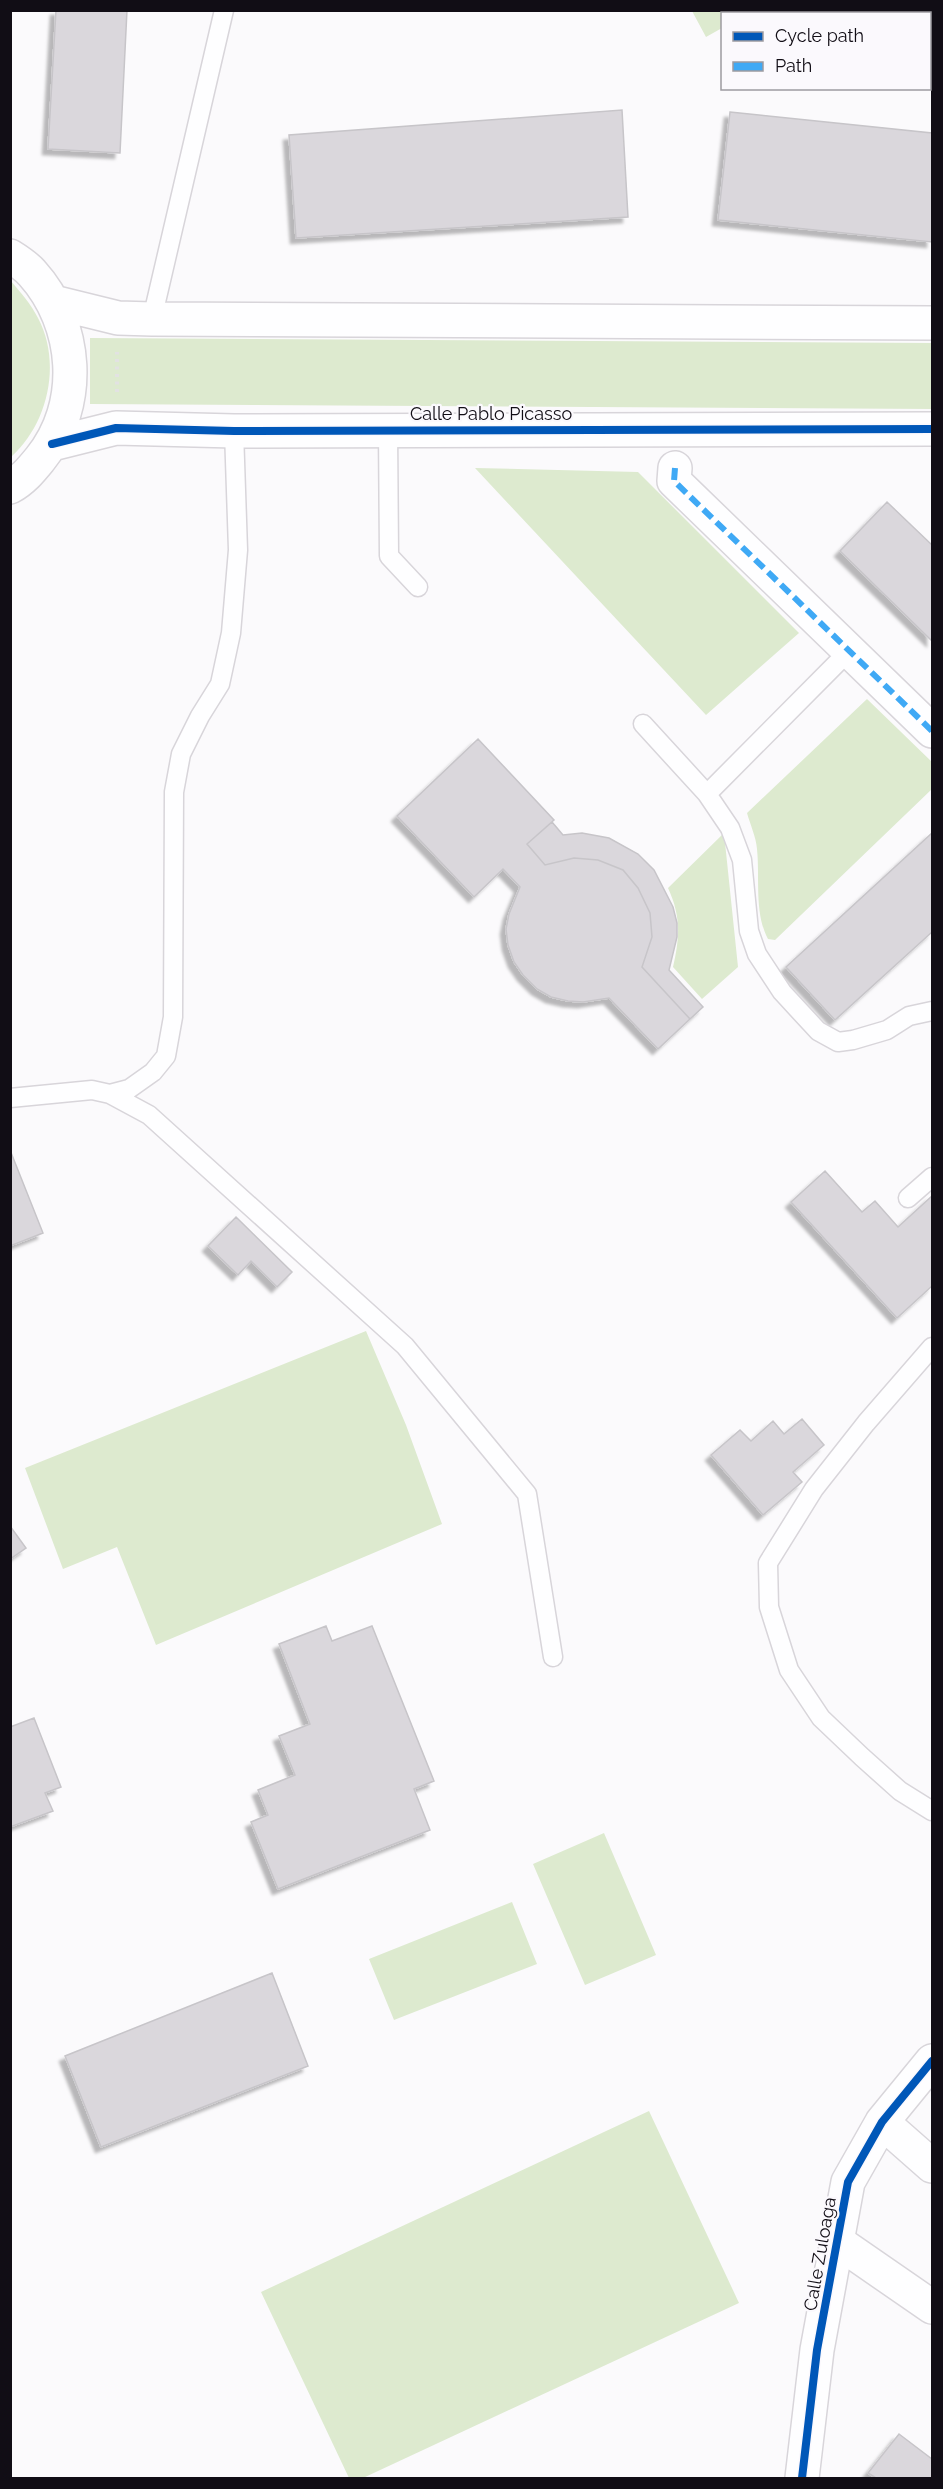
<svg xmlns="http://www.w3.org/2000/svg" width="943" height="2489" font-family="Raleway,sans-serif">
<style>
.green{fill:#ddeacf}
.building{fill:#dad7dc;stroke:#c7c5c9;stroke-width:1.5;filter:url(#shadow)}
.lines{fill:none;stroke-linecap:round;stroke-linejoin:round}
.lane-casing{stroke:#d8d5da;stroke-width:21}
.street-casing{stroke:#d8d5da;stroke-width:36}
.path{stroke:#e2e2e2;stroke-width:4;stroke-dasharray:3 4.5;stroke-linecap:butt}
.lane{stroke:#fefeff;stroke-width:18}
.street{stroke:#fefeff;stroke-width:33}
.quiet{stroke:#3fa9f5;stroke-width:6;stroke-dasharray:12 6;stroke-linecap:butt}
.cycleway-casing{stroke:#fbf9fd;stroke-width:11}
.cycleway{stroke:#0057b8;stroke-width:8}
.labels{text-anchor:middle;stroke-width:4.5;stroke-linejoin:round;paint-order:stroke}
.street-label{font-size:18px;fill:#110d15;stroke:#fbf9fd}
</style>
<defs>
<filter id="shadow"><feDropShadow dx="-5.5" dy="5.5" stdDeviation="1.5" flood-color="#0004"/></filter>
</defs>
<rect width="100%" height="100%" fill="#fbfafc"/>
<path class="green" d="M692,11H756L750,13L722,14V28L706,37Z
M11,281C21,293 31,304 38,318C62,363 48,424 11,457Z
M90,338L932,343V409L90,404Z
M475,468L638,472L799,633L706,715Z
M867,699L932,762V789L775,940L768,939C754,913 760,878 757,849C756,837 750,824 747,813Z
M724,833L738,967L702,999L673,967C680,937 681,916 668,888Z
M366,1331L406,1425L442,1524L156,1645L117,1547L63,1569L25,1468Z
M604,1833L656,1955L585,1985L533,1864Z
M512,1902L537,1964L394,2020L369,1959Z
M649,2111L739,2303L363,2478H349L261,2292Z"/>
<path class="building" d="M56,10H127L120,153L48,149Z
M924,10H932V23L930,14Z
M622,110L628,217L296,238L289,135Z
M730,112L932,133V242L718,220Z
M887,502L932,545V641L840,551Z
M478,739L554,820L527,844L545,865L574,858L598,860L623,870L638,888L650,913L652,937L642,967L690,1019L658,1049L609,998L583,1002L568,1001L551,997L537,989L523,975L514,962L508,945L506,929L509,914L520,887L503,869L474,897L397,816Z
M552,822L563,835L582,833L609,838L638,854L654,870L673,907L677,923V937L669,970L703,1007L690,1019L642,967L652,937L650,913L638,888L623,870L598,860L574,858L545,865L527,844Z
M932,833V932L835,1020L786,967Z
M10,1150L43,1233L10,1246Z
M825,1171L862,1212L875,1201L898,1227L932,1196V1286L897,1318L791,1202Z
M236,1217L292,1272L277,1287L251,1261L238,1275L208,1246Z
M802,1419L824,1445L793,1472L802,1482L763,1515L711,1455L740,1430L751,1441L773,1421L784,1434Z
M10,1526L26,1548L10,1559Z
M326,1626L332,1641L372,1626L434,1781L414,1789L430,1830L278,1889L251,1822L268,1815L258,1790L295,1775L279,1736L310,1724L279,1644Z
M34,1718L61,1787L45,1793L53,1811L10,1827V1727Z
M272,1973L308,2066L101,2147L65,2056Z
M899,2434L932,2459V2452V2478H876L868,2473Z"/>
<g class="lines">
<defs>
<path id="lane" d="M152,319L224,10
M388,429L389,556L418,587
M643,724L707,794L849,651
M707,794L730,828L742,860L749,931L757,954L782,992L818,1031L838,1042L853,1040L887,1030L909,1016L932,1011
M110,1094L129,1089L153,1072L166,1056L173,1017L174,792L181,754L200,716L220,684L231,633L238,550L234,431
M10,1098L92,1090L110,1094L149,1115L405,1346L527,1494L553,1657
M908,1198L932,1177
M932,1347L866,1423L814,1489L768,1563L769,1607L789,1670L821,1718L862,1757L900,1791L932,1811"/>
<path id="street" d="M10,256C18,261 26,266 32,273C78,324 84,405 40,459C31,470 23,480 10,487
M53,302L118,318L152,319L932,323
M52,444L116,428L234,431L932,429
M675,468L674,481L932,731
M882,2122L932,2166
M838,2242L932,2307
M802,2478L817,2350L848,2182L882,2122L932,2061"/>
</defs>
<use href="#lane" class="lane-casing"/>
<use href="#street" class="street-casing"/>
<path class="path" d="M117,392V352"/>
<use href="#lane" class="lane"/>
<use href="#street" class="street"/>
<path class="quiet" d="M675,468L674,481L932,731"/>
<defs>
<path id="cycleway" d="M52,444L116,428L234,431L932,429
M802,2478L817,2350L848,2182L882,2122L932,2061"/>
</defs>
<use href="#cycleway" class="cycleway-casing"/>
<use href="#cycleway" class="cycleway"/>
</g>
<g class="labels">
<g class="street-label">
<text x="491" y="420">Calle Pablo Picasso</text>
<text transform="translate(820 2254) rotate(-80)" y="6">Calle Zuloaga</text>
</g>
</g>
<rect width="943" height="2489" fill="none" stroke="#110d15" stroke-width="24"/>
<rect x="721" y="12" width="210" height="78" fill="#fbf9fd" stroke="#9d9ba0" stroke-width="1.5"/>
<rect x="733" y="32" width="30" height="9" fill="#0057b8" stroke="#9d9ba0" stroke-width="1.5"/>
<text x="775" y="42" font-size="18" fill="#110d15">Cycle path</text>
<rect x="733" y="62" width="30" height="9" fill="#3fa9f5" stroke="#9d9ba0" stroke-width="1.5"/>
<text x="775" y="72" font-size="18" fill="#110d15">Path</text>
</svg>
